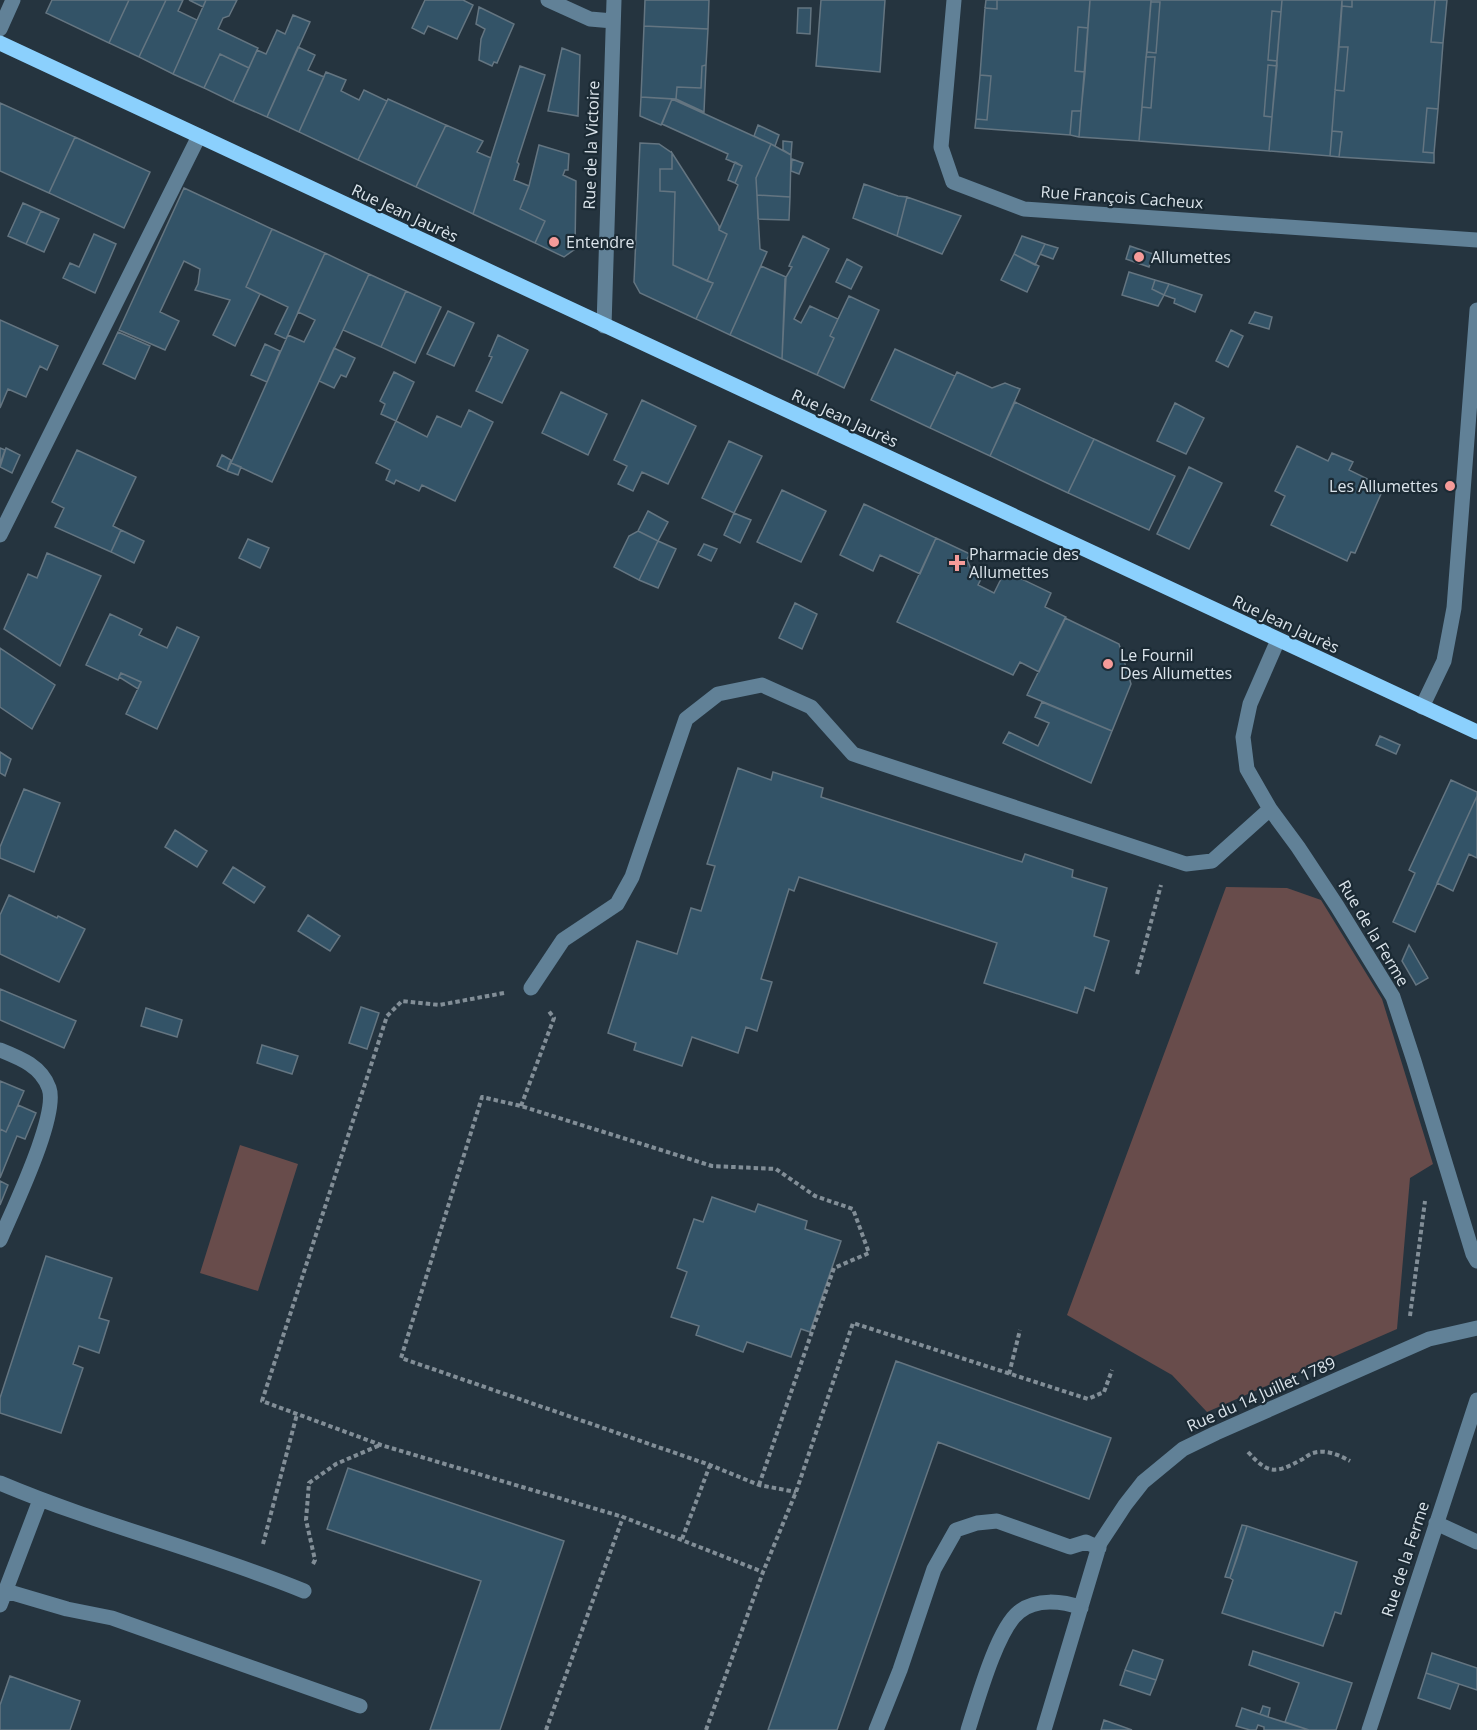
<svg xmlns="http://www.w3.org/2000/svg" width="1477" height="1730" font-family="'Open Sans',sans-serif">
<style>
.green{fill:#684c4b}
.building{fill:#335367;stroke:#647581;stroke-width:1.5}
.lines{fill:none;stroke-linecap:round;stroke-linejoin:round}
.path{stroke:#828e97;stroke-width:4;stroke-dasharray:4.5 3;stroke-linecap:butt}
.minor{stroke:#618197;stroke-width:15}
.major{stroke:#8bd0fd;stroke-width:15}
.poi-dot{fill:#f59b99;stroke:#1b2a34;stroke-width:2}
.labels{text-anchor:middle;stroke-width:4.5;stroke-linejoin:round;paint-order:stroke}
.street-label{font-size:16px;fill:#dbe4eb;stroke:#1b2a34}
.poi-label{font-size:16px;fill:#dbe4eb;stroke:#1b2a34;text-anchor:start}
</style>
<rect width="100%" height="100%" fill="#25343f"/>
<path class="green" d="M1226,887L1287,888L1321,900L1382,999L1433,1164L1410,1178L1397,1329L1207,1412L1172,1375L1067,1315Z
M240,1145L298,1164L258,1291L200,1273Z"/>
<path class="building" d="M52,0H129L109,43L46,13Z
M129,0H166L139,57L109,43Z
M166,0H183L178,11L197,20L173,74L139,57Z
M189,0H206L203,7Z
M206,0H237L229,16L223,18L218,29L258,48L249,68L220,54L204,88L173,74Z
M425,0H463L473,5L457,39L428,26L424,34L412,28Z
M645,0H709L708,29L644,26Z
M821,0H885L880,72L816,66Z
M986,0H997V9L985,8Z
M997,0H1090L1088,28L1078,27L1075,71L1085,72L1081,111H1072L1070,135L975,128L976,119L987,120L991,76L980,75L985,8L997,9Z
M1090,0H1151L1139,141L1079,137Z
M1151,0H1282L1281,12L1272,11L1268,60L1277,61V66L1268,65L1264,116L1272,117L1269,151L1139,141L1142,107L1151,108L1155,57H1146L1147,52L1156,53L1160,2H1151Z
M1282,0H1342L1330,156L1269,151Z
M1342,0H1352V7L1342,6Z
M1352,0H1435L1431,42L1443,43L1438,109L1427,108L1423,152L1434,153V163L1339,157L1342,132L1332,131L1335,90L1344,91L1348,47H1339L1342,6L1352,7Z
M1435,0H1447L1443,43L1431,42Z
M1151,2H1160L1156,53L1147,52Z
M479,7L514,24L497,63L494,62L492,66L479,60L481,39L485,29L476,24Z
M798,8H811L810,34L797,33Z
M1272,11L1281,12L1277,61L1268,60Z
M293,15L310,22L267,117L233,102L257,50L266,54L277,30L285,34Z
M644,26L708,29L706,65L702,66L701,88L677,87L676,99L641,97Z
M1078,27L1088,28L1085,72L1075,71Z
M298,47L315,55L308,70L324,77L299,132L267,117Z
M1339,47H1348L1344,91L1335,90Z
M562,48L580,55L578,116L548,111Z
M220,54L249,68L233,102L204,88Z
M1146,57H1155L1151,108L1142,107Z
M706,65L704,112L676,99L677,87L701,88L702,66Z
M1268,65L1277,66L1272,117L1264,116Z
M520,66L545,75L517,162L519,164L514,180L529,186L520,209L545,221L535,243L473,214Z
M326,72L346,80L341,91L359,100L364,90L387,101L358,160L299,132Z
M980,75L991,76L987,120L976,119Z
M641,97L672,99L661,125L640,116Z
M388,99L446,125L416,187L358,160Z
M672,99L771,144L756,178L760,249L767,252L730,335L696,319L713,283L707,281L727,234L719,230L738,185L735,183L742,166L726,159L728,154L662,124Z
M0,103L75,137L49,193L0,171Z
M1427,108L1438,109L1434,153L1423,152Z
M1072,111H1081L1079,137L1070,135Z
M446,125L483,141L477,152L491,158L473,214L416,187Z
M758,125L779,135L775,146L754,136Z
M1332,131L1342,132L1339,157L1330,156Z
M75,137L150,172L124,228L49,193Z
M783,141L792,142L791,155L783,150Z
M640,143L659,144L672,153V169H660V191L675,192L673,265L713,283L696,319L640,293L634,282Z
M771,144L791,155L790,197L757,195L756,178Z
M539,145L569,154L568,170H565L563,175L576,181L575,249L564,257L535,243L545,221L520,209L529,186Z
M672,153L719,226V230L727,234L707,281L673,265L675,192L660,191V169H672Z
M792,159L803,163L799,174L791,171Z
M735,162L742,166L735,183L728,180Z
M864,184L898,196L907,197L897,236L853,218Z
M184,188L272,229L246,287L260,294L235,346L213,335L230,300L195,290L198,284L200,269L184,261L160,312L179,321L165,350L119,330Z
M757,195L790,197L789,220L758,219Z
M907,197L961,216L942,254L897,236Z
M23,203L41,211L26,244L8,236Z
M41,211L59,219L44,252L26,244Z
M272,229L325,253L286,339L275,334L288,307L246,287Z
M94,234L116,244L95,293L63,278L70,263L79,267Z
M803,236L829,249L794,319L801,323L810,306L838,319L830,336L834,338L817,375L782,359L785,279L792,267L789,266Z
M1022,236L1045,244L1035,265L1014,254Z
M1045,244L1058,248L1053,259L1040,254Z
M1130,246L1153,254L1149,267L1126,259Z
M325,253L369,274L272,482L231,463L288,335L304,342L315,320L298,312Z
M1014,254L1039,266L1027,292L1001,280Z
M847,259L862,267L851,289L836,282Z
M761,266L786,277L782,359L730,335Z
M1129,272L1155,280L1152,289L1164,295L1158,306L1122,295Z
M369,274L406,291L381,347L343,330Z
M1155,280L1169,284L1164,295L1152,289Z
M1169,284L1202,295L1195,312L1174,303L1175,299L1164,295Z
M406,291L441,307L415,363L381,347Z
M849,296L879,310L844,388L817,375L834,338L830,336Z
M448,311L474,323L454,366L427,354Z
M1255,312L1272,317L1269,329L1249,323Z
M0,320L58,346L47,370L40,366L26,397L8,389L0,408Z
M1231,330L1243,336L1228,367L1216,361Z
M118,332L150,346L135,379L103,364Z
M498,335L528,350L502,403L476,391L492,357L489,356Z
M265,344L280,351L267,382L251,375Z
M334,348L355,358L346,377L341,375L334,388L319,381Z
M895,349L955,376L930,428L871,400Z
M394,372L414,382L396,421L381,414L385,404L380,401Z
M957,372L992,388L1005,383L1020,389L990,456L930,428Z
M561,392L607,414L588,455L542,433Z
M642,400L696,426L668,484L642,472L633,491L618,484L627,466L614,460Z
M1015,402L1094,439L1068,493L990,456Z
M1175,403L1204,418L1186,454L1157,441Z
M469,410L493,422L455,501L422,485L419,491L396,480L394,484L386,480L390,470L376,463L396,421L427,437L437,416L461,427Z
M1094,439L1175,476L1149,530L1068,493Z
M729,441L762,456L734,513L702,498Z
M1297,446L1328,461L1332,453L1353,462L1349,470L1384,487L1355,553L1351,552L1347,561L1271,525L1285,496L1275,491Z
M0,448L5,450L0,464Z
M6,448L20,455L12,473L0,467Z
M77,450L136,477L113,526L121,530L111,552L55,527L64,508L52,502Z
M222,455L231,460L227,471L217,466Z
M231,463L241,467L238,475L227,471Z
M1189,467L1222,483L1189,549L1157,534Z
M782,490L826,511L801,562L757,542Z
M864,504L936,538L920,574L880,555L873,571L840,555Z
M648,511L668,522L658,541L638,531Z
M734,513L751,520L740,543L724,535Z
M121,530L144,541L134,563L111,552Z
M638,531L658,541L639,580L614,567L629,536Z
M936,538L970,554L967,559L972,572L982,577L978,585L994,593L1005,571L1051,593L1045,607L1066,617L1039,672L1020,662L1013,675L897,622Z
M248,539L269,548L260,568L239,558Z
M658,541L676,549L658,588L639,580Z
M704,544L717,549L711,561L698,555Z
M47,553L101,576L60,666L4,629L28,574L37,578Z
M795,603L817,614L802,649L779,638Z
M110,614L142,629L139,635L167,648L177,627L199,637L157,729L126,714L141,682L121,673L118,680L86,665Z
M1065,618L1119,644L1131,684L1112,731L1027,695Z
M0,648L55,685L32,729L0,707Z
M121,673L141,682L138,689L119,677Z
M1042,702L1112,731L1091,783L1003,743L1009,732L1038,746L1049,723L1035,717Z
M1380,736L1400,745L1396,754L1376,745Z
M0,752L11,759L5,776L0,773Z
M738,768L771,780L773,772L823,788L821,797L1022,862L1025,854L1073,870L1072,877L1107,888L1094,936L1109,941L1094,991L1085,987L1077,1013L984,983L997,943L799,877L794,891L789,889L761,979L772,982L757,1031L746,1027L738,1053L692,1037L682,1066L634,1050L636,1043L608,1033L637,941L677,954L691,908L701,911L715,866L707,864Z
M1451,780L1477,792V796L1415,932L1393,922L1415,873L1409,870Z
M24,789L60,803L34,872L0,858V847Z
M1477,796V858L1469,854L1453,891L1437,883Z
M175,830L207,851L197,867L165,847Z
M233,867L265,887L254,903L223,883Z
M9,895L57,918L58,916L85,929L59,982L0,954V915Z
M308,915L340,936L330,951L298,931Z
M1409,945L1428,978L1416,985L1402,961Z
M0,989L76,1021L64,1048L0,1020Z
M361,1007L379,1013L367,1049L349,1043Z
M146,1008L182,1020L177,1037L141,1026Z
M262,1045L298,1056L292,1074L257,1063Z
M0,1081L24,1091L6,1132L0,1129Z
M18,1105L36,1113L25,1139L17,1136L0,1178V1129L6,1132Z
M0,1181L8,1185L0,1205Z
M712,1197L755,1212L758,1204L807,1221L805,1229L841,1241L810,1332L801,1329L791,1357L747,1342L743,1352L696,1335L699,1326L671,1317L687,1272L677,1268L694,1219L703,1222Z
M46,1256L112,1278L99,1318L109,1321L99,1353L79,1346L73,1364L83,1368L61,1433L0,1413V1398Z
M896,1361L1111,1438L1089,1499L938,1442L837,1730H768Z
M348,1468L564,1541L500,1730H430L481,1581L327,1529Z
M1242,1525L1247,1526L1237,1558L1230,1578L1225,1577Z
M1247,1526L1357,1562L1341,1614L1335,1612L1323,1646L1222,1613L1233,1580L1230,1578Z
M1133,1650L1163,1660L1156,1680L1125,1670Z
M1253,1651L1352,1683L1336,1730H1309L1285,1722L1299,1683L1249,1665Z
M1432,1653L1477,1668V1690L1426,1673Z
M1125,1670L1156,1680L1150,1695L1120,1685Z
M1426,1673L1459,1684L1450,1709L1418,1698Z
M10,1676L80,1701L70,1730H0V1705Z
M1263,1706L1270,1708L1268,1717L1260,1714Z
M1242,1708L1268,1717L1309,1730H1264V1727L1258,1725L1256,1730H1250L1236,1726Z
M1104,1720L1132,1730H1101Z"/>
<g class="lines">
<path class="path" d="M1137,974L1161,885
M504,993L439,1005L402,1001L387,1016L262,1401L381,1445L623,1517L763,1572
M521,1106L554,1018L548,1010
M1410,1316L1425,1201
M1009,1374L1020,1330
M1248,1452C1268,1474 1275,1474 1301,1460C1305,1458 1309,1454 1313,1453C1326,1449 1339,1455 1350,1461
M759,1485L834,1268L869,1253L853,1209L815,1196L776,1169L712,1166L521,1106L482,1097L401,1358L710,1465L759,1485L796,1492
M682,1539L710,1465
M263,1544L297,1414
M313,1564L315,1560L306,1520L309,1483L336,1464L380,1445
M546,1730L623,1517
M706,1730L763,1572L796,1492L853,1323L1088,1399L1104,1392L1112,1370"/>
<path class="minor" d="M548,0L590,19L613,21
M954,0L941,147L953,182L1024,209L1477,240
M0,29L13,0
M604,326L614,0
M0,535L199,136
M1278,640L1250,704L1243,737L1247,769L1270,809L1298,847L1337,906L1393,997L1414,1061L1473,1254L1477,1261
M1422,707L1444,661L1454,608L1477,310
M531,988L563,940L617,904L632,877L686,719L718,694L762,685L811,707L853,754L1186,864L1212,861L1270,809
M0,1050C20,1058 41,1066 49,1088C59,1115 12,1211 0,1240
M0,1483C99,1525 204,1550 304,1591
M1436,1523L1477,1542
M6,1591L67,1609L112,1618L360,1706
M0,1605L40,1500
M876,1730L900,1670L934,1569L956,1530L977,1523L997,1521L1070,1547L1086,1542L1099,1548
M968,1730C977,1702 997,1629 1019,1612C1036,1598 1063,1601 1081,1608
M1044,1730L1100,1543L1125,1505L1143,1482L1183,1449L1216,1433L1429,1339L1477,1328
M1369,1730L1477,1400"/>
<path class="major" d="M0,43L1477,732"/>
</g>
<g class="poi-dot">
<circle cx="554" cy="242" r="6"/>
<circle cx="1139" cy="257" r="6"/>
<circle cx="1450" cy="486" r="6"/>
<path d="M954 554h6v6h6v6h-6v6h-6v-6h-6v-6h6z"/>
<circle cx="1108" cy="664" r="6"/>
</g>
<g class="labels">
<g class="street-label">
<text transform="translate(591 145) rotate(-88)" y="6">Rue de la Victoire</text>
<text transform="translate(1122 197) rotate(4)" y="6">Rue François Cacheux</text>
<text transform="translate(405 213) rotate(25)" y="6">Rue Jean Jaurès</text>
<text transform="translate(845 418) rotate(25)" y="6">Rue Jean Jaurès</text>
<text transform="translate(1286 624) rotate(25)" y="6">Rue Jean Jaurès</text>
<text transform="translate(1374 933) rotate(59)" y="6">Rue de la Ferme</text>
<text transform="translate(1261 1394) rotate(-24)" y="6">Rue du 14 Juillet 1789</text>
<text transform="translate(1405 1559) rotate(-72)" y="6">Rue de la Ferme</text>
</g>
<g class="poi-label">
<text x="566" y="248">Entendre</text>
<text x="1151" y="263">Allumettes</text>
<text x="1438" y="492" text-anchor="end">Les Allumettes</text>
<text x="969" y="560">Pharmacie des<tspan x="969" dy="18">Allumettes</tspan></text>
<text x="1120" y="661">Le Fournil<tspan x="1120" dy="18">Des Allumettes</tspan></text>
</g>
</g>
</svg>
